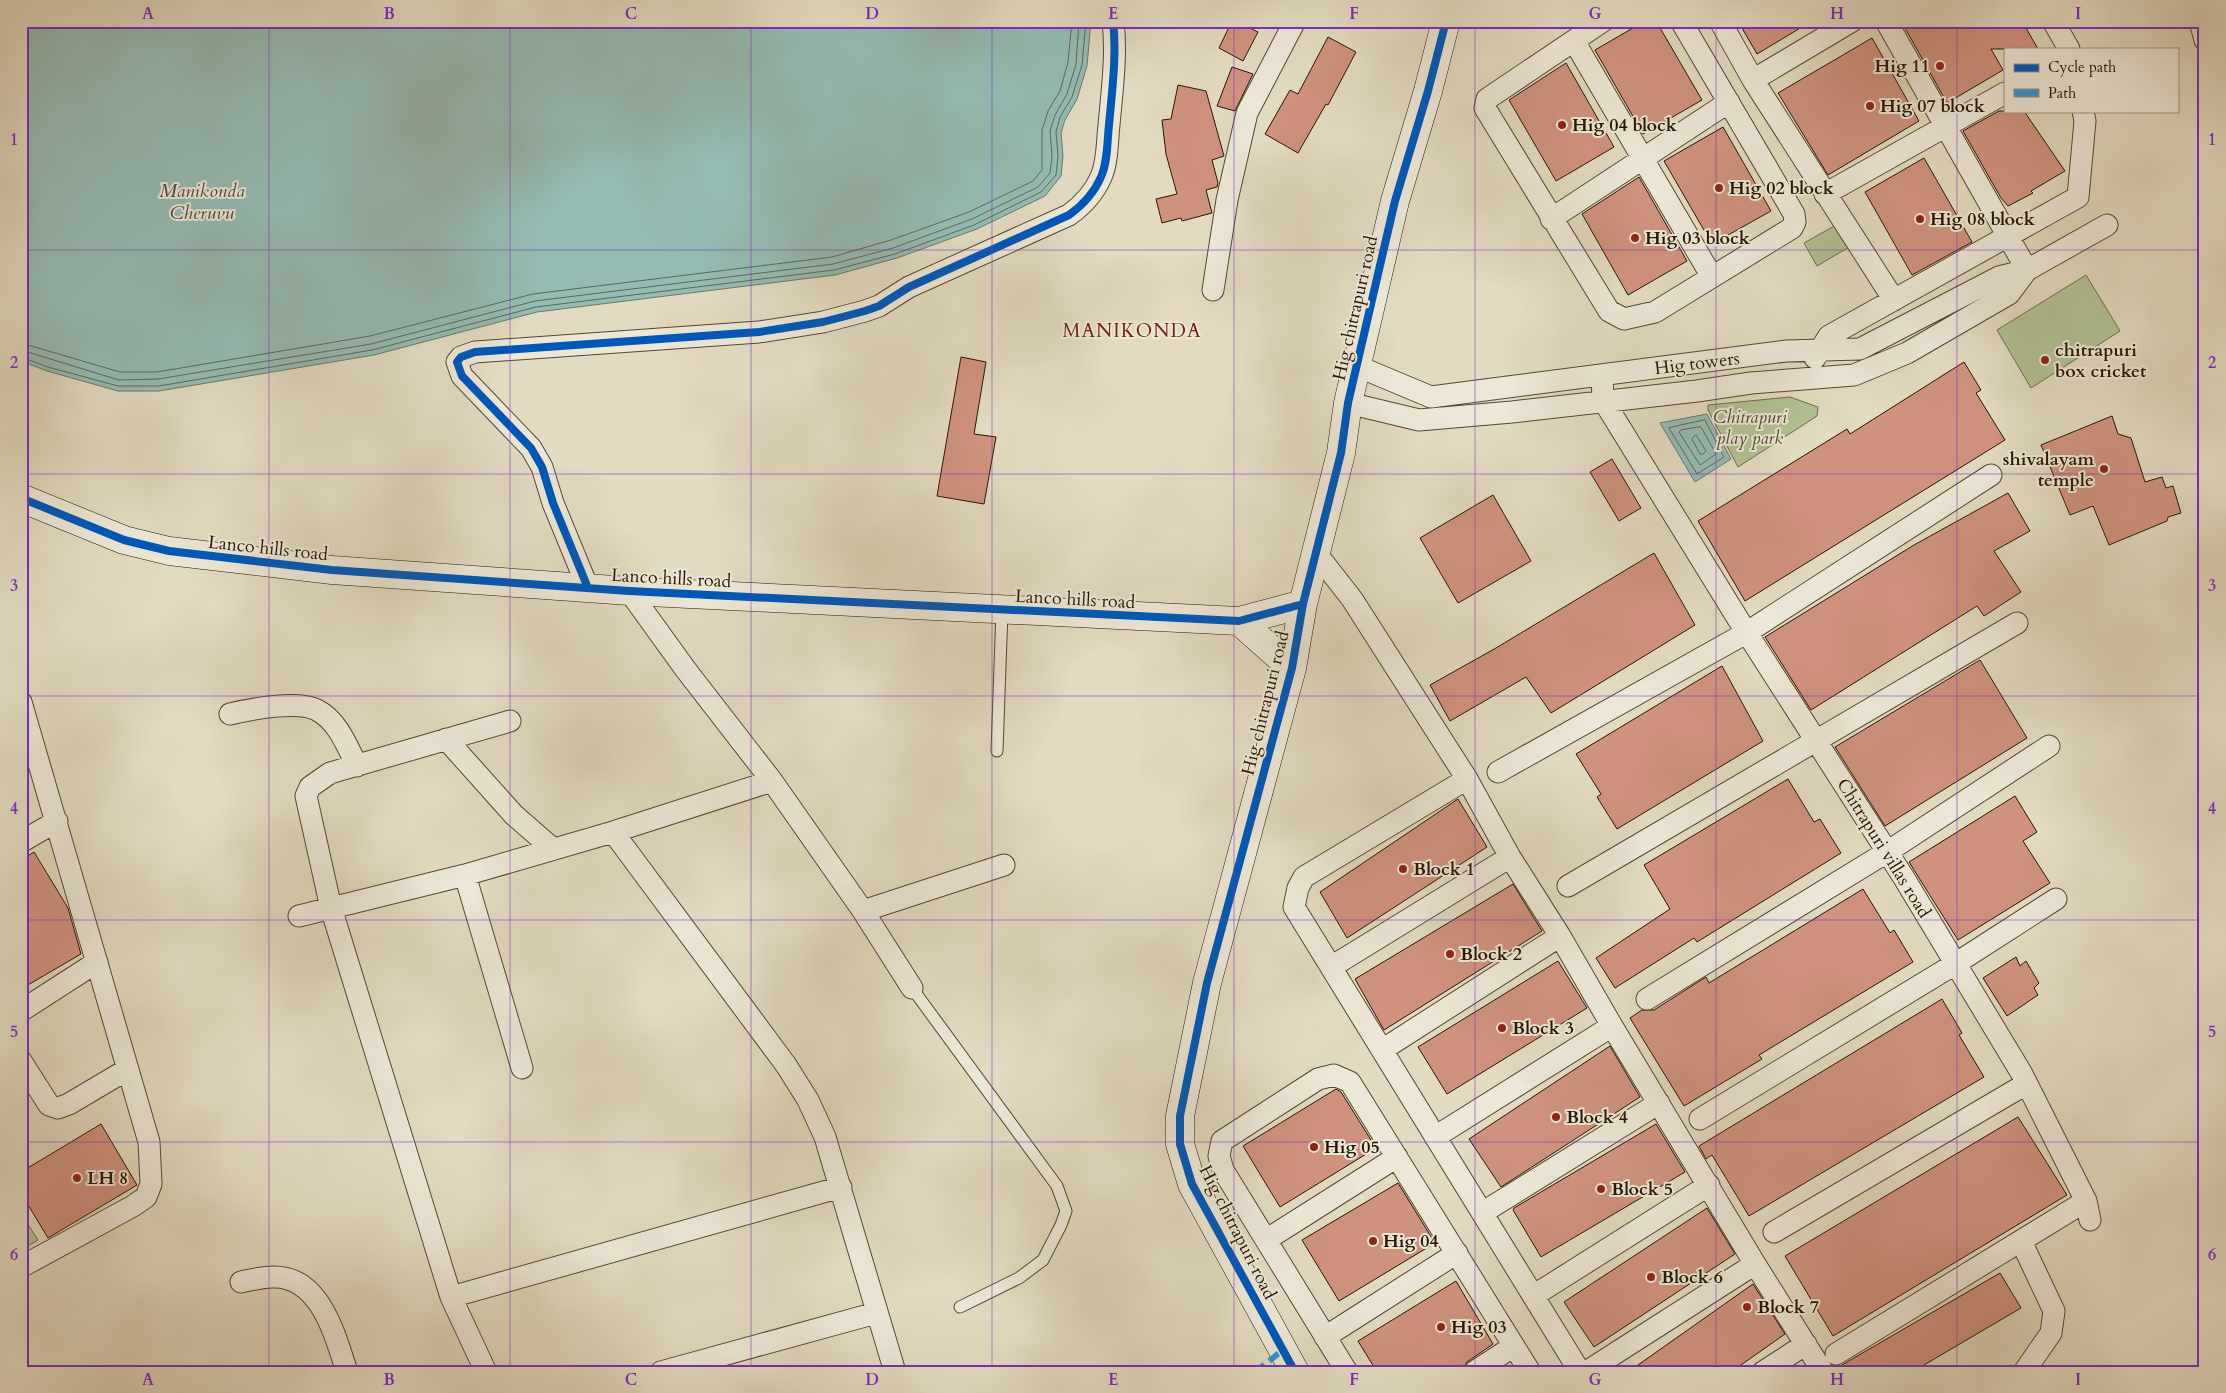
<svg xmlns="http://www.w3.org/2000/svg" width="2226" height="1393" font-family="Cardo,serif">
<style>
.green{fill:#b2c094;stroke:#6c6b4b}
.water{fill:#95bbb3;stroke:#69796c}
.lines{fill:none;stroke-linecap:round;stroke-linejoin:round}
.shore{stroke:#5e685a;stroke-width:1}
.building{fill:#cf927f;stroke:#271602}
.lane-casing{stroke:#564732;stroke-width:13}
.street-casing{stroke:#564732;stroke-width:23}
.secondary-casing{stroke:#271602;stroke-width:29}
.lane{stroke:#ece7d7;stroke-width:11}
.street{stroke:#ece7d7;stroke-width:21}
.secondary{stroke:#ece7d7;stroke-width:28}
.quiet{stroke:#3b93d1;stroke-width:6;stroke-dasharray:12 6;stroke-linecap:butt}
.cycleway-casing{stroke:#ece7d7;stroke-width:11}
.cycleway{stroke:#0057b8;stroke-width:8}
.grid{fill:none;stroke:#7b2cbf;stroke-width:1;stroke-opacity:0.55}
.poi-dot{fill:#8f2418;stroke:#ece7d7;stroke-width:2}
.labels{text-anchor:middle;stroke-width:4;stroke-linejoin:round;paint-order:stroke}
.poi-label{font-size:18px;font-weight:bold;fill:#271602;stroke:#ece7d7;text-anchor:start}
.street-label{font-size:18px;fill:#271602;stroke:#ece7d7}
.park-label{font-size:18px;font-style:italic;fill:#51492e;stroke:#ece7d7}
.water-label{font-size:19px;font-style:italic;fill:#4e5040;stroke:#ece7d7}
.neighbourhood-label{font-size:19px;letter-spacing:1px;fill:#7a1f14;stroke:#ece7d7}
.neatline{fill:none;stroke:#7b2cbf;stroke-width:2}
.grid-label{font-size:16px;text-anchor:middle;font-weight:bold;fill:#7b2cbf}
</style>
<rect width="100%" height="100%" fill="#e2dac1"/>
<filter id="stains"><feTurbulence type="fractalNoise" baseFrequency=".004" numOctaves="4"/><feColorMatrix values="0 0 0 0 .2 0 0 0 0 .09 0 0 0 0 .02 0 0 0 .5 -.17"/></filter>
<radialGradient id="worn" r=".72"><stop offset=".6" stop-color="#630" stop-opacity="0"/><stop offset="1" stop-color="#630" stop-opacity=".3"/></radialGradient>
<path class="green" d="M1836,225L1851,246L1817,266L1804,243Z
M2086,275L2120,331L2031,388L1997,330Z
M1790,397L1818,407L1817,416L1738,467L1708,410V405Z
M21,1213L38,1240L21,1250Z"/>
<path class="water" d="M21,21H1091L1087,66L1077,99L1065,120L1061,133L1063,156L1061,176L1045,196L977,229L897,258L835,275L537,312L374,355L159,391H118L47,371L21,361Z
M1707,414L1731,459L1695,482L1660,423Z"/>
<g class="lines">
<path class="shore" d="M21,343L120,372H157L370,336L533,294L832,257L891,240L969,212L1033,181L1042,170V130L1048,111L1060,91L1068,62L1072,21
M21,350L119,380L158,379L371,344L535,301L833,264L893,248L972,219L1038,187L1050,173L1052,156L1050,131L1055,115L1067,94L1076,64L1079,21
M21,357L48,367L118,386H159L372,350L536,307L834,270L895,254L974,225L1041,192L1056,175L1058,156L1056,132L1060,117L1072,97L1082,65L1086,21
M1705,420L1724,457L1697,474L1669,428Z
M1701,427L1716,454L1700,465L1679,432L1681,430Z
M1696,435L1706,451L1703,454H1700L1692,439Z"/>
</g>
<path class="building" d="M1232,21H1236L1258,32L1243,61L1219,48Z
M1645,21H1656L1702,100L1643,134L1595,50Z
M1738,21H1812L1757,54Z
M1901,21H2022L2038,49H1991L2003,70L1947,103Z
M1328,37L1356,52L1328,105L1326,104L1298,153L1265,134L1290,90L1298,94Z
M1872,38L1919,121L1828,175L1778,93Z
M1566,63L1614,147L1556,181L1509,100Z
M1232,67L1253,74L1235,111L1217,106Z
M1178,85L1206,91L1224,156L1212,160L1218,183L1217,187L1206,190L1212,213L1182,221L1181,218L1162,223L1156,199L1177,194L1166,154L1162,120L1171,119Z
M1999,111H2024L2065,171L2031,191L2033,193L2008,206L2001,198L1963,131Z
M1723,127L1771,211L1712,244L1664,161Z
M1924,158L1972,242L1912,275L1865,192Z
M1639,177L1687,261L1628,295L1582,214Z
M961,357L986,362L974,434L996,437L984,504L937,496Z
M1964,362L1981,390L1976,393L2005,440L1745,601L1698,521L1847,429L1850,434Z
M2112,416L2118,434L2131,438L2145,482L2162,477L2166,488L2173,486L2181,513L2168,517L2167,521L2109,545L2093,506L2070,515L2041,445Z
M1612,459L1641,508L1619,521L1590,472Z
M2008,493L2030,531L1994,551L2021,592L1984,616L1977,606L1811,710L1765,637L1914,545Z
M1493,495L1531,561L1458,603L1420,538Z
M1654,553L1695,625L1551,713L1526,677L1450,721L1430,685L1496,648Z
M1980,660L2027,738L1885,826L1835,747Z
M1722,666L1763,741L1617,829L1597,797L1601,794L1576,754Z
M1788,779L1814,822L1820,819L1841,853L1697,942L1694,938L1615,988L1596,958L1670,909L1644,865Z
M2015,796L2037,832L2023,841L2050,883L1958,940L1909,862Z
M1458,799L1487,847L1347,938L1320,892Z
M34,852L68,908L81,954L21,989V860Z
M1513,884L1542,931L1384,1030L1355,979Z
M1863,889L1890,933L1894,930L1913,962L1759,1055L1762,1059L1684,1106L1630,1018L1642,1010H1654L1706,977L1709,983Z
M2016,957L2020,966L2026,961L2039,983L2034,988L2038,995L2007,1016L1983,978Z
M1558,961L1587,1008L1447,1094L1418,1047Z
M1942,999L1962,1033L1959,1035L1984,1077L1749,1216L1712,1155L1706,1159L1699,1146Z
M1610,1046L1640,1097L1501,1187L1469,1139Z
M1336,1089L1341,1092L1376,1148L1280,1207L1243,1146Z
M2018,1117L2067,1195L1833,1336L1785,1256Z
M101,1124L137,1185L48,1238L21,1193V1172Z
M1656,1124L1685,1172L1541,1257L1513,1210L1514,1208Z
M1398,1183L1435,1243L1339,1301L1302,1240Z
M1707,1208L1735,1254L1594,1347L1564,1302Z
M2000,1273L2021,1308L1912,1372H1835V1369Z
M1456,1281L1493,1344L1467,1362L1462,1372H1377L1358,1341Z
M1753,1284L1785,1334L1731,1372H1628Z"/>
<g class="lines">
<defs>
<path id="lane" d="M997,751L1002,610
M912,988L1057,1186L1066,1211L1061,1225L1043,1260L1019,1278L960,1307"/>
<path id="street" d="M1603,21L1487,99L1485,108L1609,311L1624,319L1655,312L1792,228L1795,222L1794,214L1681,21
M1720,21L1753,80L1894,300
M1886,21L2027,270
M2053,21L2069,49
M2200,21L2205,40
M1574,41L1712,277
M1753,80L1852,21
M1825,194L2005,93
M1551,219L1729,102
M1213,290L1227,200L1247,113L1295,21
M1815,358L1829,336L2078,197L2085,121L2083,111
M1357,366L1431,397L1786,351L1860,349L1999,277L2027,270
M1602,375L1603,400L1738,619L1904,878L2022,1074L2086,1201L2090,1220
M1348,403L1419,420L1512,412L1697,391L1751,383L1854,375L1907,353L2009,294L2027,270L2107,225
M1316,553L1352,599L1467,779L1510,857L1560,936L1612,1026L1755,1264L1823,1372
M588,588L553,503L542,467L531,448L462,376L457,362L461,357L475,352L759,332L823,322L865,311L879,306L909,287L1069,215C1083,205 1094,193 1101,177C1108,161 1107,142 1109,125C1112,91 1117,55 1113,21
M629,591L686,670L772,781L863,911L912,988
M21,702L149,1142L151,1184L146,1197L133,1206L21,1267
M230,714C251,709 298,700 317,710C338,721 347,746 357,766
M446,739L514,815L553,849
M1498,772L1746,633L1991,475
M1467,779L1304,877L1298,888L1294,907L1580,1372
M613,832L786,1065L808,1100L825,1137L895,1372
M21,842L57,821
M465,875L522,1068
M1568,886L2017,623
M863,911L1004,865
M299,916L465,875L613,832L772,781
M1331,967L1510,857
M1647,999L1887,852L2049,746
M21,1011L97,962
M1382,1050L1560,936
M21,1061L49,1105L58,1108L69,1104L128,1069
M1700,1119L1955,964L2056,899
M1435,1137L1612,1026
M1482,1213L1659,1103
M1774,1232L2026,1084
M1266,1240L1397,1157
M2021,1241L2054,1311L2051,1333L2024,1372
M241,1282C251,1280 262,1277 272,1277C320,1275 335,1335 347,1372
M1533,1296L1709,1185
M451,1297L841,1187
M1325,1337L1457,1253
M1836,1354L2086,1201
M486,1372L451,1297L331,908L306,796L310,787L330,773L510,721
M661,1372L876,1313
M1347,1372L1223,1170L1219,1156L1222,1141L1318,1079L1334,1075L1350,1082L1530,1372
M1474,1372L1514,1346
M1586,1372L1755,1264
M1763,1372L1806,1344"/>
<path id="secondary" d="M21,498L124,540L169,551L332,570L629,591L1239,621L1303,604
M1239,621L1292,668
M1295,1372L1192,1184L1180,1144V1116L1207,983L1292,668L1303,604L1341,453L1348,403L1395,201L1428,91L1446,21"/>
</defs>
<use href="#lane" class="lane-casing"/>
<use href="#street" class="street-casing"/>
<use href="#secondary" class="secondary-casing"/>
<use href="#lane" class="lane"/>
<use href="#street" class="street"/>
<use href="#secondary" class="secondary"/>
<path class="quiet" d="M1255,1372L1283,1350"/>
<defs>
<path id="cycleway" d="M21,498L124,540L169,551L332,570L629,591L1239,621L1303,604
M588,588L553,503L542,467L531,448L462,376L457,362L461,357L475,352L759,332L823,322L865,311L879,306L909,287L1069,215C1083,205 1094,193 1101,177C1108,161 1107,142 1109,125C1112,91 1117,55 1113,21
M1295,1372L1192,1184L1180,1144V1116L1207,983L1292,668L1303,604L1341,453L1348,403L1395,201L1428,91L1446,21"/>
</defs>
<use href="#cycleway" class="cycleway-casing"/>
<use href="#cycleway" class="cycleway"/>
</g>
<path class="grid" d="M269,21V1372M510,21V1372M751,21V1372M992,21V1372M1234,21V1372M1475,21V1372M1716,21V1372M1957,21V1372M21,250H2205M21,474H2205M21,696H2205M21,920H2205M21,1142H2205"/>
<g class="poi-dot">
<circle cx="1940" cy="66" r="5"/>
<circle cx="1870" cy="106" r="5"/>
<circle cx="1562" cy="125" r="5"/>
<circle cx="1719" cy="188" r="5"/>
<circle cx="1920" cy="219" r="5"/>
<circle cx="1635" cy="238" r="5"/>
<circle cx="2045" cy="360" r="5"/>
<circle cx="2104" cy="469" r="5"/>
<circle cx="1403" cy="869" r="5"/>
<circle cx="1450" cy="954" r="5"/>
<circle cx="1502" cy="1028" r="5"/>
<circle cx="1556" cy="1117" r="5"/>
<circle cx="1314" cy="1147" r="5"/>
<circle cx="77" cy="1178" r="5"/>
<circle cx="1601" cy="1189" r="5"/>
<circle cx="1373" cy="1241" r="5"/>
<circle cx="1651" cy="1277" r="5"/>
<circle cx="1747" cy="1307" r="5"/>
<circle cx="1441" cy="1327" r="5"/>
</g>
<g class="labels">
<g class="poi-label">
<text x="1930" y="72" text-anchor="end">Hig 11</text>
<text x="1880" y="112">Hig 07 block</text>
<text x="1572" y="131">Hig 04 block</text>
<text x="1729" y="194">Hig 02 block</text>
<text x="1930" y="225">Hig 08 block</text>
<text x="1645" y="244">Hig 03 block</text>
<text x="2055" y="356">chitrapuri<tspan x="2055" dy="21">box cricket</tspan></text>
<text x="2094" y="465" text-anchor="end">shivalayam<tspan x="2094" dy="21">temple</tspan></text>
<text x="1413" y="875">Block 1</text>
<text x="1460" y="960">Block 2</text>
<text x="1512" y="1034">Block 3</text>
<text x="1566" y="1123">Block 4</text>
<text x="1324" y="1153">Hig 05</text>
<text x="87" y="1184">LH 8</text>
<text x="1611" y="1195">Block 5</text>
<text x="1383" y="1247">Hig 04</text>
<text x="1661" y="1283">Block 6</text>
<text x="1757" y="1313">Block 7</text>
<text x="1451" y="1333">Hig 03</text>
</g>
<g class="street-label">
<text transform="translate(1355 308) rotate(-77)" y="6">Hig chitrapuri road</text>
<text transform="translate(1697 363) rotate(-7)" y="6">Hig towers</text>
<text transform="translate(268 548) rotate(6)" y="6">Lanco hills road</text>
<text transform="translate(671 578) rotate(3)" y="6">Lanco hills road</text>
<text transform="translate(1075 599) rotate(3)" y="6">Lanco hills road</text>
<text transform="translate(1265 703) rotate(-76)" y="6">Hig chitrapuri road</text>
<text transform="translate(1884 848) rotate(58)" y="6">Chitrapuri villas road</text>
<text transform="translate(1238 1232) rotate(63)" y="6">Hig chitrapuri road</text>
</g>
<g class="park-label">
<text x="1750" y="423">Chitrapuri<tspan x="1750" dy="21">play park</tspan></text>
</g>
<g class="water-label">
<text x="202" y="197">Manikonda<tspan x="202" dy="22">Cheruvu</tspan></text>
</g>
<g class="neighbourhood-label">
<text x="1132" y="337">MANIKONDA</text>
</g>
</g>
<rect width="2226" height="1393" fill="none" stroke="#e2dac1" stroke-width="55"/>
<rect x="2004" y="48" width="175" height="65" fill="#ece7d7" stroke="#9d9382"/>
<rect x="2014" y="64" width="25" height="8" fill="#0057b8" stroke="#9d9382"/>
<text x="2048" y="72" font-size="15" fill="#271602">Cycle path</text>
<rect x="2014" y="89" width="25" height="8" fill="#3b93d1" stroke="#9d9382"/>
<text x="2048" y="98" font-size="15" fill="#271602">Path</text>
<rect x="28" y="28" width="2170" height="1338" class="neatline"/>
<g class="grid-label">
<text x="148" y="19">A</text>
<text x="389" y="19">B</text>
<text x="631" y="19">C</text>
<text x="872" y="19">D</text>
<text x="1113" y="19">E</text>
<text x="1354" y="19">F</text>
<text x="1595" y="19">G</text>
<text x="1837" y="19">H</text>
<text x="2078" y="19">I</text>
<text x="14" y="145">1</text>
<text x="2212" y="145">1</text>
<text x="14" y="368">2</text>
<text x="2212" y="368">2</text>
<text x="14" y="591">3</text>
<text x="2212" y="591">3</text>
<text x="14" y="814">4</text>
<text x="2212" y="814">4</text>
<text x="14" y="1037">5</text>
<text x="2212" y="1037">5</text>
<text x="14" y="1260">6</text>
<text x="2212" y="1260">6</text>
<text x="148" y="1385">A</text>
<text x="389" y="1385">B</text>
<text x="631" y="1385">C</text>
<text x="872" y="1385">D</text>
<text x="1113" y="1385">E</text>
<text x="1354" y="1385">F</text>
<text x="1595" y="1385">G</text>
<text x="1837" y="1385">H</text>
<text x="2078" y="1385">I</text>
</g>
<rect width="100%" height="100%" filter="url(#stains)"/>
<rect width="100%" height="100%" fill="url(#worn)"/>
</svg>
